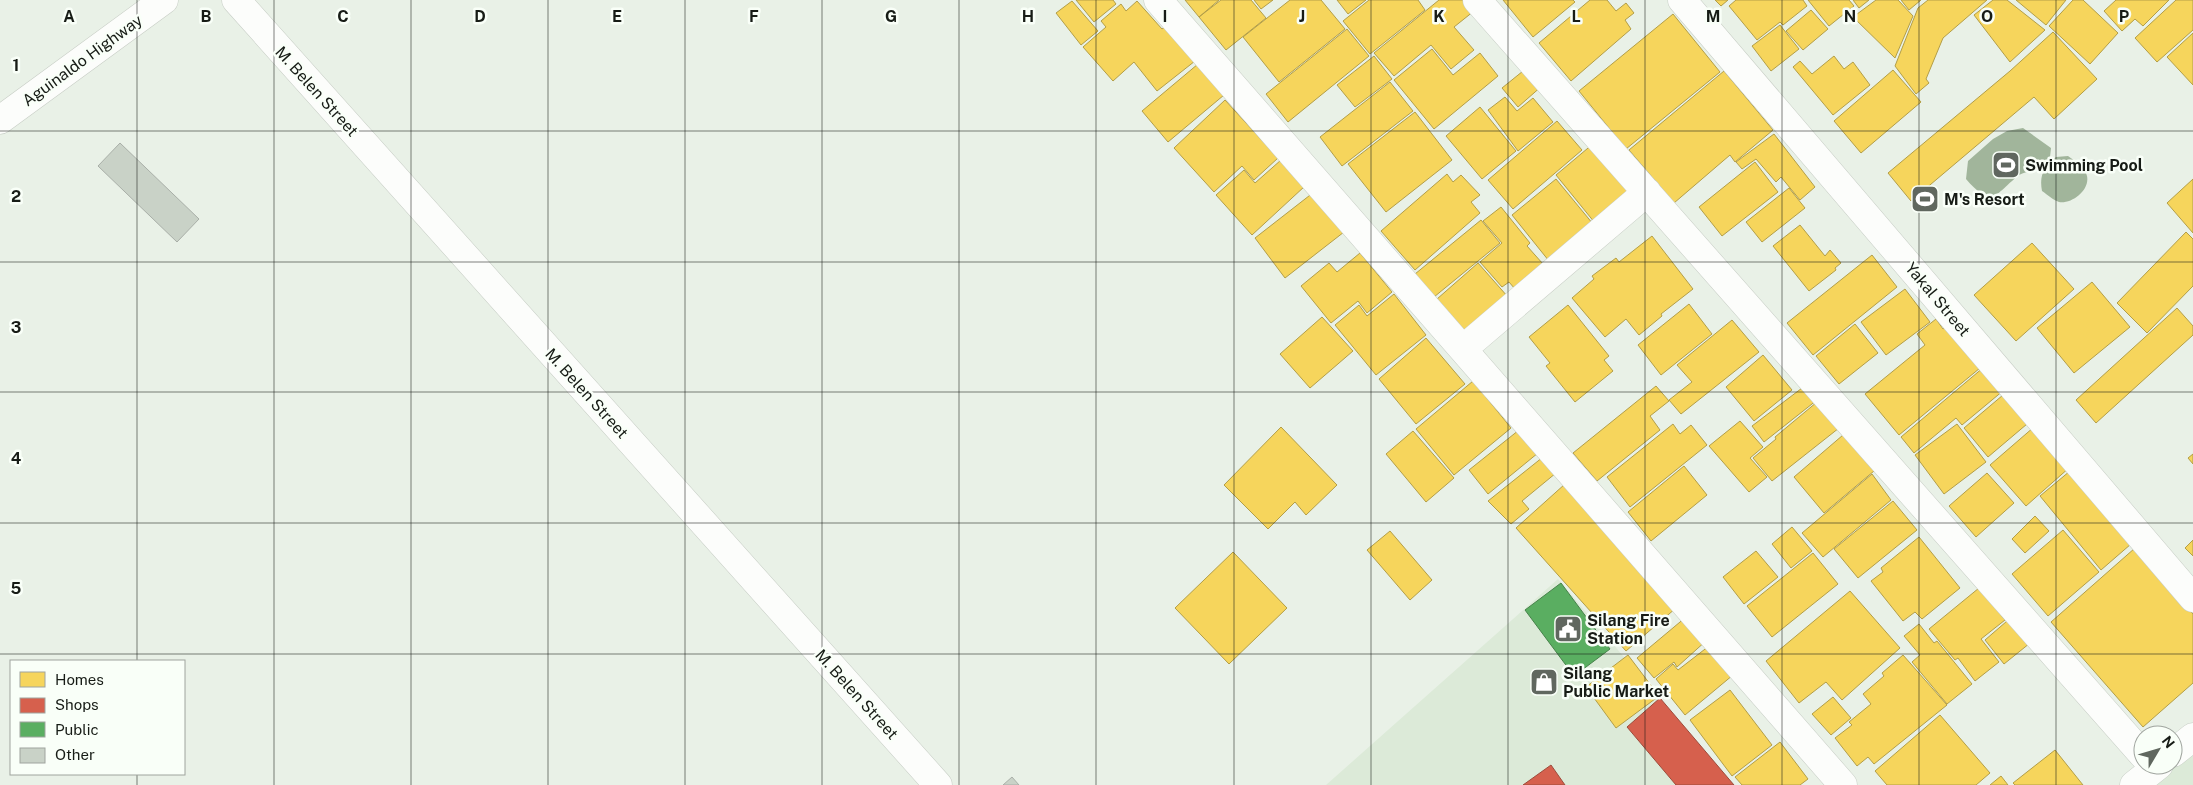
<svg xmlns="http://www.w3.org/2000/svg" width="2193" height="785" font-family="'Public Sans',sans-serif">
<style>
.built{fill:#dcead8}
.water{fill:#a1b59b}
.homes{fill:#f6d55c;stroke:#b39e47}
.shops{fill:#d6604d;stroke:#9d4c3c}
.public{fill:#5aae61;stroke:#46824a}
.building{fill:#c9d2c7;stroke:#a9afa8}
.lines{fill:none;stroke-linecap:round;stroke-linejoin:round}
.minor-casing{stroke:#c7cdc5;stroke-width:29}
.major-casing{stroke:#c7cdc5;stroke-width:29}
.minor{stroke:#fcfdfb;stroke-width:28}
.major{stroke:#fcfdfb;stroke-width:28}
.grid{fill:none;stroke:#171c16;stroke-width:1;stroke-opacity:0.55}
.labels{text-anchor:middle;stroke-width:5;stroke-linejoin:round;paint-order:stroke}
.street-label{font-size:16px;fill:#171c16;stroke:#f9fff8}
.poi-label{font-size:16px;font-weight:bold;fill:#171c16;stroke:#f9fff8;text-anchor:start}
.grid-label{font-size:16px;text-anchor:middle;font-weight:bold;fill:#171c16;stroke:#f9fff8;stroke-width:5;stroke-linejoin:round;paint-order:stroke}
</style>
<rect width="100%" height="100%" fill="#e9f1e7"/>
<path class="built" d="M1558,579L1732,785H1326Z
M2193,751V785H2153Z"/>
<path class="water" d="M2023,128L2051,148L2050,157L2041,169C2034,172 2025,171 2019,175C1995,194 1993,210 1966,179L1968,161L1993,139L2007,131Z
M2068,156C2075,161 2085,167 2087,176C2090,190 2072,204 2059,202C2053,200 2048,195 2042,191C2039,175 2044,167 2056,157Z"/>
<path class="homes" d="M1076,0H1113L1116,4L1094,22Z
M1185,0H1219L1199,17Z
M1221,0H1251L1266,18L1226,50L1199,17Z
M1254,0H1273L1261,9Z
M1290,0H1321L1345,29L1279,82L1243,37Z
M1337,0H1366L1348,14Z
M1369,0H1418L1425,10L1370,54L1343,21Z
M1439,0H1465L1474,11L1454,27L1474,50L1451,69L1431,45L1394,76L1374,53Z
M1503,0H1573L1575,2L1533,37Z
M1590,0H1607L1616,11L1626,3L1634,13L1625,20L1631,29L1571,81L1539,43Z
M1715,0H1728L1721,6Z
M1736,0H1803L1807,6L1783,25L1780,22L1757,40L1729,6Z
M1808,0H1849L1854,6L1829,26Z
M1853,0H1869L1859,8Z
M1876,0H1898L1913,16L1895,58L1853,17Z
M1901,0H1921L1909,10Z
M1928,0H1987L1943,38L1926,79L1929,83L1916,94L1895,66L1918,8Z
M1993,0H2007L2045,30L2010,62L1974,15Z
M2016,0H2066L2046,25Z
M2073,0H2083L2118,33L2090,64L2049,26Z
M2116,0H2169L2143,26L2135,19L2122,31L2104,11Z
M2176,0H2193V30L2157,62L2135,38Z
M1072,1L1098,31L1081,45L1056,13Z
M1137,1L1162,29L1166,26L1195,61L1157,91L1134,62L1113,81L1083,47L1106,27L1101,21L1121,4L1126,11Z
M1811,10L1828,29L1803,50L1786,31Z
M1673,14L1720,72L1626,149L1579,91Z
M1780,25L1799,49L1771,71L1752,46Z
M1347,29L1369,56L1288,122L1266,94Z
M2053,32L2097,79L2054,119L2034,97L1911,201L1888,173L2010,71Z
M2193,33V85L2167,57Z
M1432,49L1453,75L1480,53L1498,76L1434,129L1394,80Z
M1374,56L1392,79L1355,107L1337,85Z
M1834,56L1844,69L1853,62L1870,85L1833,115L1793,67L1800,61L1812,74Z
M1198,64L1224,95L1168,142L1142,111Z
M1528,67L1543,85L1518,107L1502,88Z
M1893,70L1921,102L1861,153L1834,121Z
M1724,71L1773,130L1735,162L1730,155L1674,203L1629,150Z
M1390,82L1413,111L1342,166L1320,137Z
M1505,97L1517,111L1533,98L1553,122L1518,151L1488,110Z
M1225,100L1278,158L1254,180L1242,166L1214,192L1174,148Z
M1480,107L1516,151L1482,179L1446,136Z
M1415,112L1452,160L1386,212L1348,164Z
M1557,121L1582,150L1513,209L1488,180Z
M1774,134L1815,187L1800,200L1781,177L1776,182L1756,159L1742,169L1736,162Z
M1594,143L1634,191L1595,223L1556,175Z
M1281,160L1305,186L1252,235L1216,195L1244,170L1255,183Z
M1755,162L1778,192L1722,236L1699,207Z
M1447,174L1453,182L1461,175L1480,195L1471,202L1480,213L1415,270L1381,231Z
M1556,179L1593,224L1549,261L1512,215Z
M2193,179V233L2167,203Z
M1789,188L1805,208L1762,242L1746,222Z
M1314,192L1344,232L1285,278L1255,238Z
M1501,207L1530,243L1527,246L1543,264L1515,289L1509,282L1502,287L1480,262L1502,243L1483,221Z
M1481,220L1500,243L1434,297L1415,274Z
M1800,225L1825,256L1830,250L1841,263L1835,268L1836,270L1809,291L1773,246Z
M2186,232L2193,239V286L2147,333L2117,303Z
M1652,236L1693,289L1661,314L1662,316L1639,335L1626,319L1605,337L1572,298L1594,279L1592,276L1616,258L1619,262Z
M2032,243L2074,289L2016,341L1974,295Z
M1360,253L1392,292L1367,313L1358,301L1331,323L1301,286L1329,263L1337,272Z
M1872,255L1897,287L1813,355L1787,323Z
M1478,263L1508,297L1466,333L1437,299Z
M2092,282L2130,327L2074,373L2037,328Z
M1905,289L1930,322L1886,355L1861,322Z
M1394,294L1426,335L1376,375L1335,325L1359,305L1367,316Z
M1689,304L1712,334L1661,375L1638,345Z
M1568,305L1609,356L1604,360L1613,371L1575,402L1546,366L1550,363L1529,337Z
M2177,308L2193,326V335L2096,423L2076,400Z
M1322,317L1353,351L1310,388L1280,354Z
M1936,319L1943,329L1946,327L1980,368L1899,435L1865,394L1925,345L1917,334Z
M1732,320L1759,352L1681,414L1669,400L1692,382L1677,365Z
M1855,324L1878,353L1839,384L1816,356Z
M1426,338L1465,384L1416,424L1379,379Z
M1763,355L1792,390L1754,421L1726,387Z
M1984,367L2004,390L1962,425L1956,418L1914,453L1901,437Z
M1473,381L1511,428L1454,475L1416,429Z
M1806,385L1817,400L1764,442L1752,426Z
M1656,386L1669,401L1650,416L1660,430L1597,481L1573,453Z
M2003,395L2027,424L1988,457L1964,428Z
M1817,402L1839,428L1772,481L1753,458L1776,439L1775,437Z
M1740,421L1763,447L1750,458L1767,477L1749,492L1709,446Z
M1673,424L1680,434L1691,425L1707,445L1630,507L1607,477Z
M1957,424L1986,462L1944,494L1915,455Z
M1281,427L1337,485L1306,515L1295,502L1268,529L1224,485Z
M2034,427L2070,467L2026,506L1990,465Z
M1519,430L1538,453L1488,494L1469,470Z
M1413,431L1454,478L1426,502L1386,454Z
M1843,435L1874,471L1824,513L1794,477Z
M2193,454V464L2188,458Z
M1543,457L1556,473L1522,501L1529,509L1511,524L1488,501Z
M1684,466L1707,495L1651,541L1628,512Z
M2070,471L2131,544L2101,570L2040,496Z
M1987,473L2014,503L1976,537L1949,506Z
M1872,474L1891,500L1823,557L1802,533Z
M1565,484L1676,608L1626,651L1516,528Z
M1893,501L1917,530L1858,578L1834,549Z
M2035,516L2049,531L2025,553L2012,539Z
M1792,527L1812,551L1791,568L1772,544Z
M2063,530L2099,572L2048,616L2012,574Z
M1390,531L1432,580L1410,600L1367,550Z
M1919,537L1960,588L1922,619L1915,612L1903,621L1871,581L1883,572L1881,568Z
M2193,540V556L2185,548Z
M2135,548L2193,614V683L2143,727L2051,622Z
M1756,551L1778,577L1744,604L1723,577Z
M1233,552L1287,608L1229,664L1175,608Z
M1813,553L1838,584L1772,637L1747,606Z
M1979,588L2005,620L1981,639L1999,662L1975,681L1958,658L1955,660L1929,629Z
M1850,591L1900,648L1842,700L1826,682L1799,703L1766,661Z
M2014,615L2035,639L2004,664L1985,640Z
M1686,617L1707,640L1677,667L1674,662L1654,678L1637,658Z
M1919,624L1934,643L1937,641L1972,684L1947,704L1912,662L1920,655L1904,636Z
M1709,646L1733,675L1685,715L1656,679L1673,664L1678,670Z
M1628,655L1659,696L1616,728L1586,687Z
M1903,655L1947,705L1874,764L1868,757L1857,766L1835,738L1852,725L1849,722L1871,704L1863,694L1884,676L1882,673Z
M1730,690L1772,745L1732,776L1690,720Z
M1833,697L1851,718L1831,735L1812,714Z
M1940,715L1990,773L1976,785H1887L1875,771Z
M1780,742L1808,779L1800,785H1742L1735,777Z
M2055,750L2083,785H2015L2013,783Z
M2001,776L2008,785H1990Z"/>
<path class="shops" d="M1660,698L1734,785H1676L1627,727Z
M1551,765L1565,785H1523Z"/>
<path class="public" d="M1561,583L1610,649L1574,676L1525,610Z"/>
<path class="building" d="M120,143L199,219L177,242L98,166Z
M1012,777L1019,785H1003Z"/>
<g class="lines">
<defs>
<path id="minor" d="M236,0L938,785
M1158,0L1843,785
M1477,0L2143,755
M1682,0L2193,598
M1463,349L1647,192
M2173,753L2193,737
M2134,785L2159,765"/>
<path id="major" d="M0,120L164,0"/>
</defs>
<use href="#minor" class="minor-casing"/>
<use href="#major" class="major-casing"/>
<use href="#minor" class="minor"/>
<use href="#major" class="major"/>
</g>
<path class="grid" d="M137,0V661M274,0V785M411,0V785M548,0V785M685,0V785M822,0V785M959,0V785M1096,0V785M1234,0V785M1371,0V785M1508,0V785M1645,0V785M1782,0V785M1919,0V785M2056,0V785M0,131H2193M0,262H2193M0,392H2193M0,523H2193M0,654H2193M137,774V785"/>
<defs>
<symbol id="stadium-square" viewBox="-11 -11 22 22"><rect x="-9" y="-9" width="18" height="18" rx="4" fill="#60675f" stroke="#f9fff8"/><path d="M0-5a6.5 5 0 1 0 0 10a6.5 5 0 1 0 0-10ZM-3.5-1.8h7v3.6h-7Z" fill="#fff"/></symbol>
<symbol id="civic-square" viewBox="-11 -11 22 22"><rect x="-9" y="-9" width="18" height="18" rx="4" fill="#60675f" stroke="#f9fff8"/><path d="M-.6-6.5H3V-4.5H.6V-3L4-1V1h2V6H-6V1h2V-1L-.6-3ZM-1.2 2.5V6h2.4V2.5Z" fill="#fff"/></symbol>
<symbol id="shop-square" viewBox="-11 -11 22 22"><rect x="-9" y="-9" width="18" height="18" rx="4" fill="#60675f" stroke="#f9fff8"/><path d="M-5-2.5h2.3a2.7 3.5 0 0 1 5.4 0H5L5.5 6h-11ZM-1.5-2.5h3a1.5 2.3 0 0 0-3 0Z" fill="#fff"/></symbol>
</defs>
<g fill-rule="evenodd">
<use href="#stadium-square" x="1990" y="149" width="32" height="32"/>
<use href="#stadium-square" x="1909" y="183" width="32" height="32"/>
<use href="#civic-square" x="1552" y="613" width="32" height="32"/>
<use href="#shop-square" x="1528" y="666" width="32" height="32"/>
</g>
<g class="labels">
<g class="street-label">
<text transform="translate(82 60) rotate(-36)" y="6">Aguinaldo Highway</text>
<text transform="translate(317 91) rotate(48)" y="6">M. Belen Street</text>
<text transform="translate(1938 299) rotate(50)" y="6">Yakal Street</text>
<text transform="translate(587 393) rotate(48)" y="6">M. Belen Street</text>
<text transform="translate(857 694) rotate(48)" y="6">M. Belen Street</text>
</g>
<g class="poi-label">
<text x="2025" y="171">Swimming Pool</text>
<text x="1944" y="205">M's Resort</text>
<text x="1587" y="626">Silang Fire<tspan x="1587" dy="18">Station</tspan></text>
<text x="1563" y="679">Silang<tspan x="1563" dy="18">Public Market</tspan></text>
</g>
</g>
<g class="grid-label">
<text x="69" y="22">A</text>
<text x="206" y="22">B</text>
<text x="343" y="22">C</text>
<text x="480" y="22">D</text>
<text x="617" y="22">E</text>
<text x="754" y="22">F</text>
<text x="891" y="22">G</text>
<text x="1028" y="22">H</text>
<text x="1165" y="22">I</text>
<text x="1302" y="22">J</text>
<text x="1439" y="22">K</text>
<text x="1576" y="22">L</text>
<text x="1713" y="22">M</text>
<text x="1850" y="22">N</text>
<text x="1987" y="22">O</text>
<text x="2124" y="22">P</text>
<text x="16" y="71">1</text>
<text x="16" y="202">2</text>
<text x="16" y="333">3</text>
<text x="16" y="464">4</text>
<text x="16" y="594">5</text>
</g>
<rect x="10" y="660" width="175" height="115" fill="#f9fff8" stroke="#9fa49e"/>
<rect x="20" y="672" width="25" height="15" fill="#f6d55c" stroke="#9fa49e"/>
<text x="55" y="685" font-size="15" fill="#171c16">Homes</text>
<rect x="20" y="698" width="25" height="15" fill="#d6604d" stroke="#9fa49e"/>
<text x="55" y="710" font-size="15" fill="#171c16">Shops</text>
<rect x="20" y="722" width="25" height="15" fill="#5aae61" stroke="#9fa49e"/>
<text x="55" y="735" font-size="15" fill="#171c16">Public</text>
<rect x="20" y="748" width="25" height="15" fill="#c9d2c7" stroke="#9fa49e"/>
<text x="55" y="760" font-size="15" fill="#171c16">Other</text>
<g transform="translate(2158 750) rotate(52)"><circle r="24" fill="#f9fff8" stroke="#9fa49e"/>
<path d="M0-4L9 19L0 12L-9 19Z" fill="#60675f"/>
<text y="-8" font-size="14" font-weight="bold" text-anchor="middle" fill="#171c16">N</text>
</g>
</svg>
